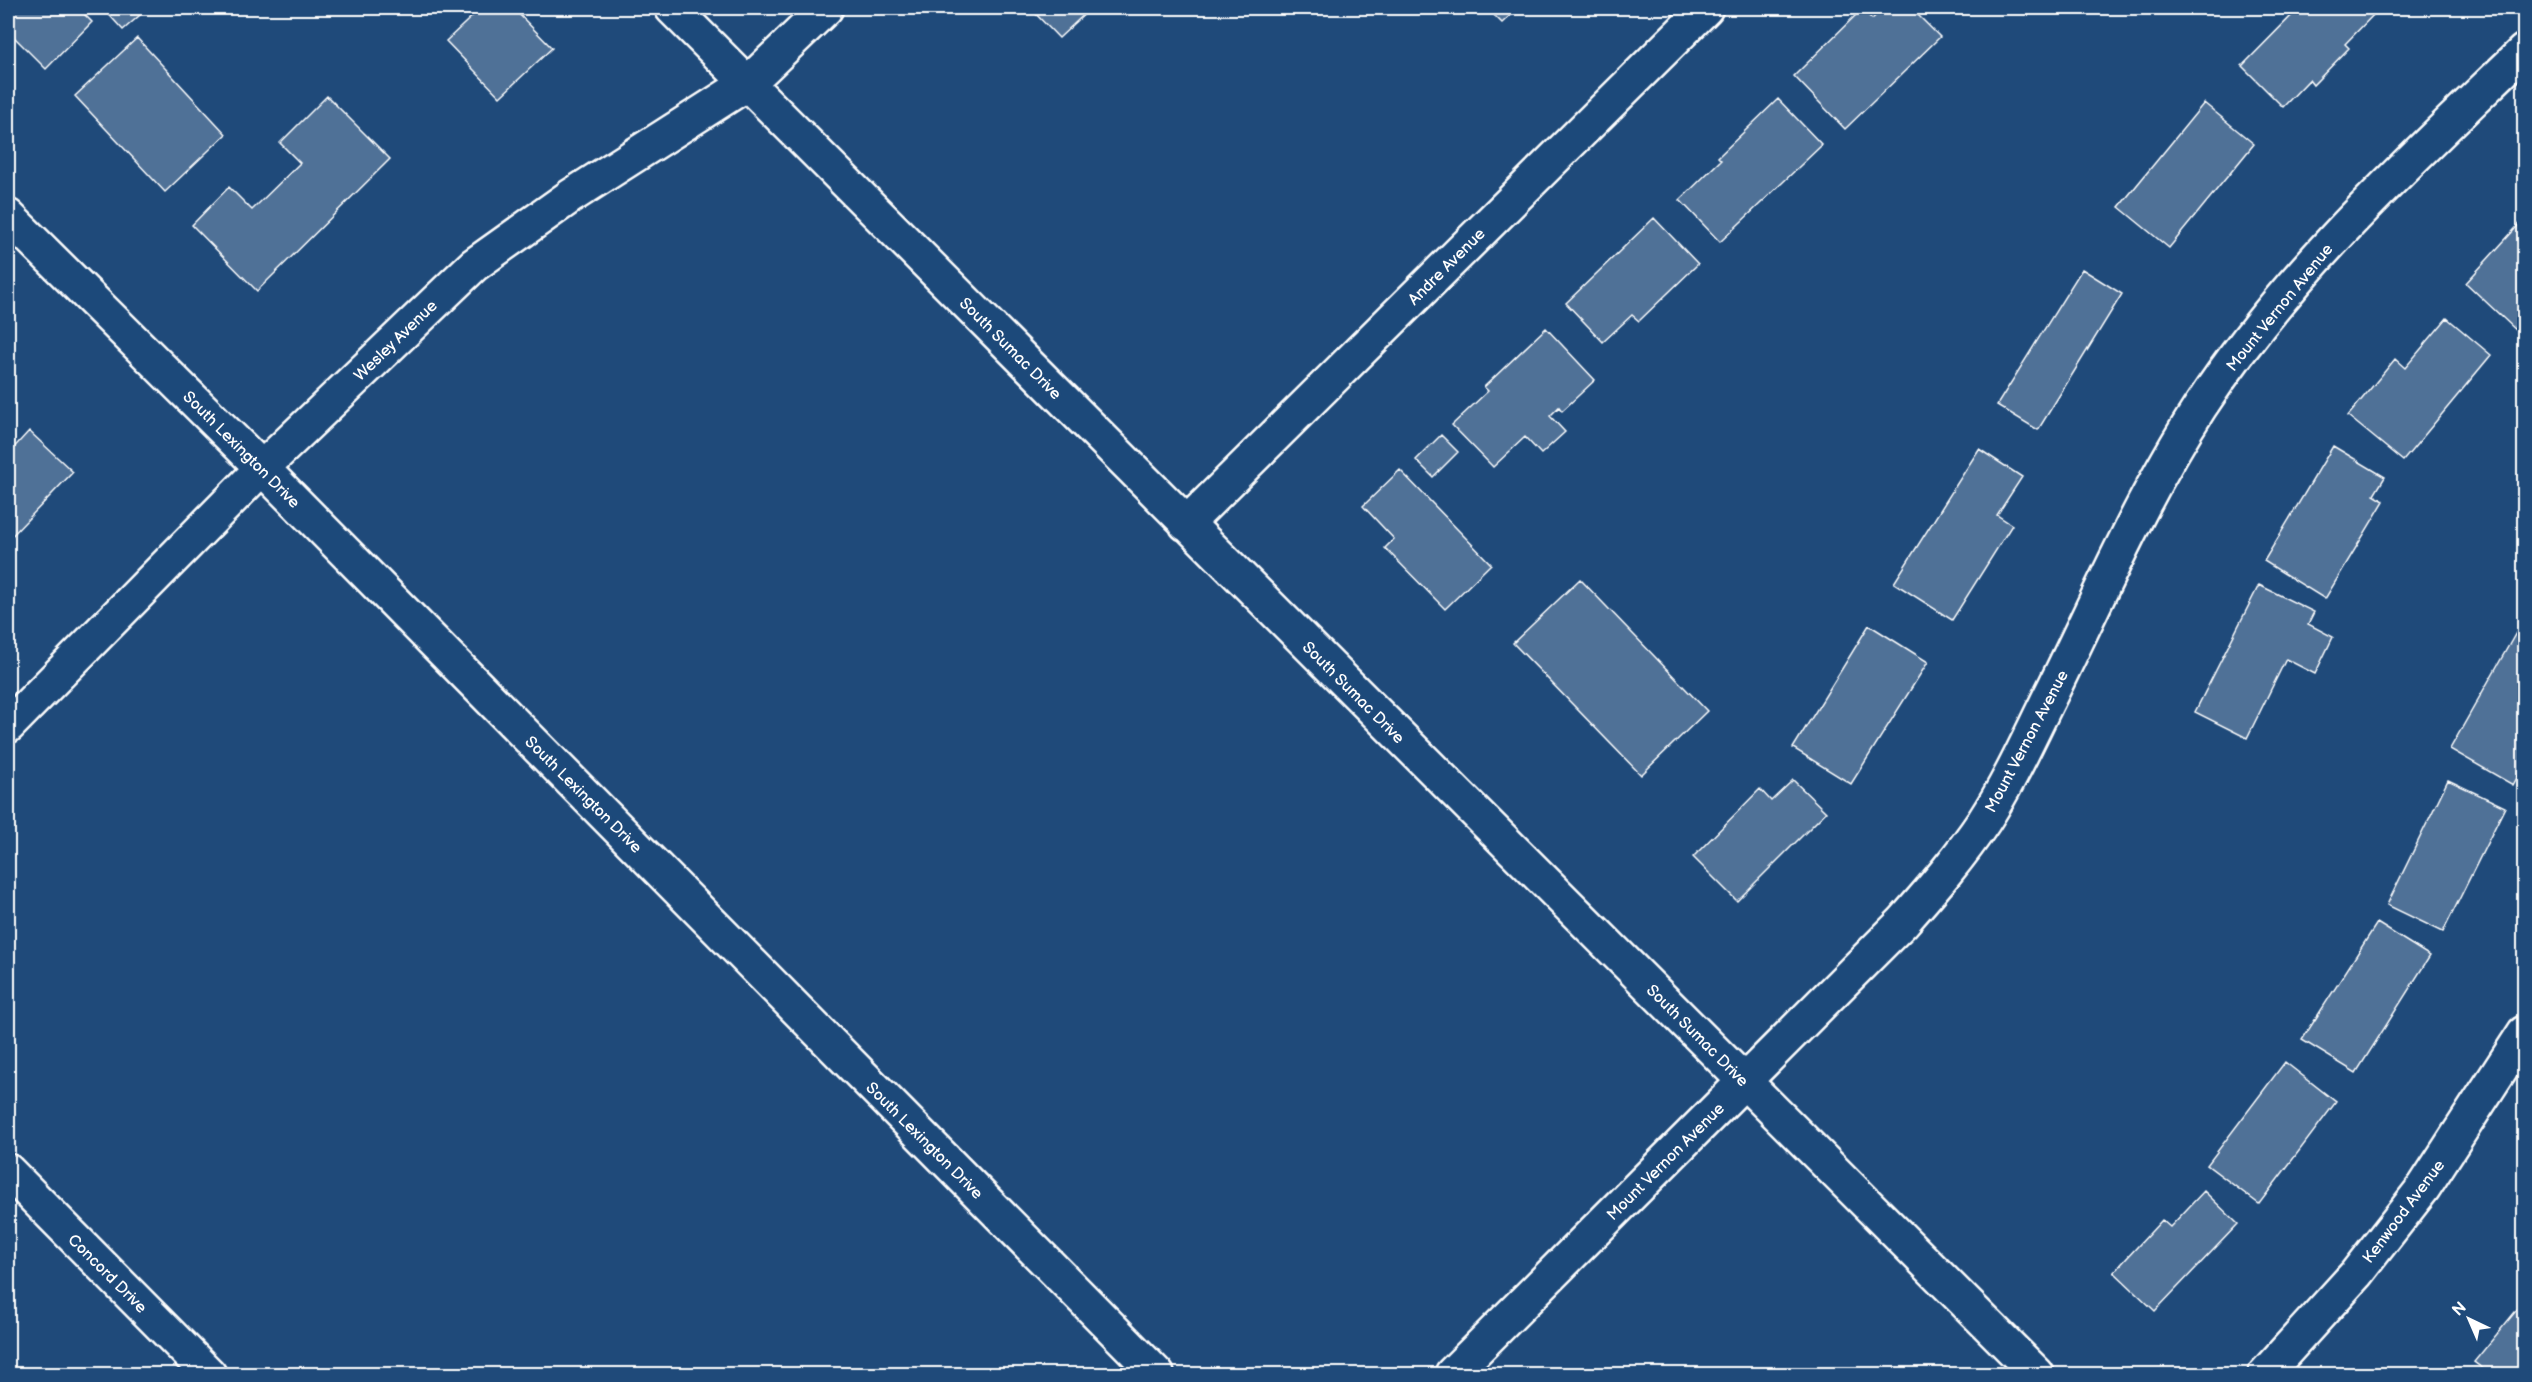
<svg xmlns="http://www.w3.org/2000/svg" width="2532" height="1382" font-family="'Balsamiq Sans',sans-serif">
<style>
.building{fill:#507197;stroke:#fff;stroke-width:1.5}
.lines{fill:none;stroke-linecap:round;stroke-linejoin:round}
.minor-casing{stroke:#fff;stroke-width:38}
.minor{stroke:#1f4a7a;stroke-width:33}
.labels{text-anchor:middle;stroke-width:4.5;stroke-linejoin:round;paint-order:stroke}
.street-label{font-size:16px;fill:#fff;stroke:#1f4a7a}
</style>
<rect width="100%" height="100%" fill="#1f4a7a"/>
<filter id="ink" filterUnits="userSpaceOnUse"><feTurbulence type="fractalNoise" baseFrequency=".0167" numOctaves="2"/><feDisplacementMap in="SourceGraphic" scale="12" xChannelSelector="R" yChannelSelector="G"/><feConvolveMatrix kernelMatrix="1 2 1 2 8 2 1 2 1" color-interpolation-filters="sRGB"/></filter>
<g filter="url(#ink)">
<path class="building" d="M8,8H78L92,22L46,69L8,31Z
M103,8H148L123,30Z
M481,8H513L552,48L500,97L446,41Z
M1030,8H1091L1059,38Z
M1487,8H1518L1502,23Z
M1884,8H1911L1940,37L1845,129L1794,76L1862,9L1872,19Z
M2299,8H2377L2379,9L2345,44L2349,48L2313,85L2309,80L2283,107L2242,66Z
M137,38L226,134L165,192L75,96Z
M327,96L390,159L257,291L192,225L229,187L252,210L300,163L280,143Z
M1778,99L1822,145L1720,242L1680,200L1721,160L1718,157Z
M2204,103L2254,144L2169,248L2119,207Z
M1654,218L1698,264L1639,321L1632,315L1603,342L1566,303Z
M2524,219V327L2519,333L2466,283Z
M2082,269L2122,294L2038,430L1997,405Z
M2447,318L2491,355L2403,461L2348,416L2395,359L2405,368Z
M1546,328L1595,380L1562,411L1559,407L1550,416L1565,432L1541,454L1525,437L1493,467L1452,425L1488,391L1484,387Z
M29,431L73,472L8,540V454Z
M1441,435L1458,452L1433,477L1416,460Z
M2333,446L2385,477L2374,495L2384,501L2325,599L2264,561Z
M1979,449L2022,477L1997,515L2012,525L1952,620L1894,583Z
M1400,470L1491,564L1445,609L1385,548L1394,539L1363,506Z
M1580,579L1707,711L1641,775L1513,643Z
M2259,585L2314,612L2308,624L2333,637L2315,674L2286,659L2247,738L2195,712Z
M1869,625L1928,662L1851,784L1793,748Z
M2517,631L2524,636V765L2513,785L2450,749Z
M1793,780L1826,812L1737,901L1693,857L1760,789L1771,801Z
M2448,780L2505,807L2443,932L2387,905Z
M2377,923L2430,956L2356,1073L2302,1040Z
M2285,1062L2336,1102L2259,1204L2207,1165Z
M2204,1191L2238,1224L2155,1311L2114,1272L2162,1220L2170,1227Z
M2524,1301V1374H2490L2474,1362Z"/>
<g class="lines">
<defs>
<path id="minor" d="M672,8L2037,1374
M8,216L262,468L1157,1374
M1186,524L1706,8
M8,726L262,468L474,265L571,196L748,83L826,8
M8,1171L209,1374
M1452,1374L1903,922C1932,889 1960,857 1984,821C2010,781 2029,738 2050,696C2098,599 2141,498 2200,407C2288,272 2409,162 2524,51
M2265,1374L2356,1274L2424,1187L2524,1033"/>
</defs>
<use href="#minor" class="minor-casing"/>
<use href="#minor" class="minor"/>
</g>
</g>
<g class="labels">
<g class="street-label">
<text transform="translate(1446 266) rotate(-45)" y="6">Andre Avenue</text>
<text transform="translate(2279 307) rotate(-51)" y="6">Mount Vernon Avenue</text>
<text transform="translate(395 340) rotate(-44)" y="6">Wesley Avenue</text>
<text transform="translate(1011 348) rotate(45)" y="6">South Sumac Drive</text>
<text transform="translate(242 449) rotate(45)" y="6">South Lexington Drive</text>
<text transform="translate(1354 692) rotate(45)" y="6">South Sumac Drive</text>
<text transform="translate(2026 741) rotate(-62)" y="6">Mount Vernon Avenue</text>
<text transform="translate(584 794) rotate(45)" y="6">South Lexington Drive</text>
<text transform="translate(1698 1035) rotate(45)" y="6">South Sumac Drive</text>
<text transform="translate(925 1140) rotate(45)" y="6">South Lexington Drive</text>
<text transform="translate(1665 1161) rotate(-45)" y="6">Mount Vernon Avenue</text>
<text transform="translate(2403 1211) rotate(-53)" y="6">Kenwood Avenue</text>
<text transform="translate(108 1273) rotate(45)" y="6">Concord Drive</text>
</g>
</g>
<rect width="2532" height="1382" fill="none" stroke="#1f4a7a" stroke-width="30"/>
<rect x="15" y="15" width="2502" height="1352" fill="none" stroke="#fff" stroke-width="2" filter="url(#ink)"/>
<g transform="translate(2469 1319) rotate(316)" stroke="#1f4a7a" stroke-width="4.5" paint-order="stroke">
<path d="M0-4.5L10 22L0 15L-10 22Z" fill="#ffffff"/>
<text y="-9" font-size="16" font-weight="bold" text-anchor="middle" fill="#ffffff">N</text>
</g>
</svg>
